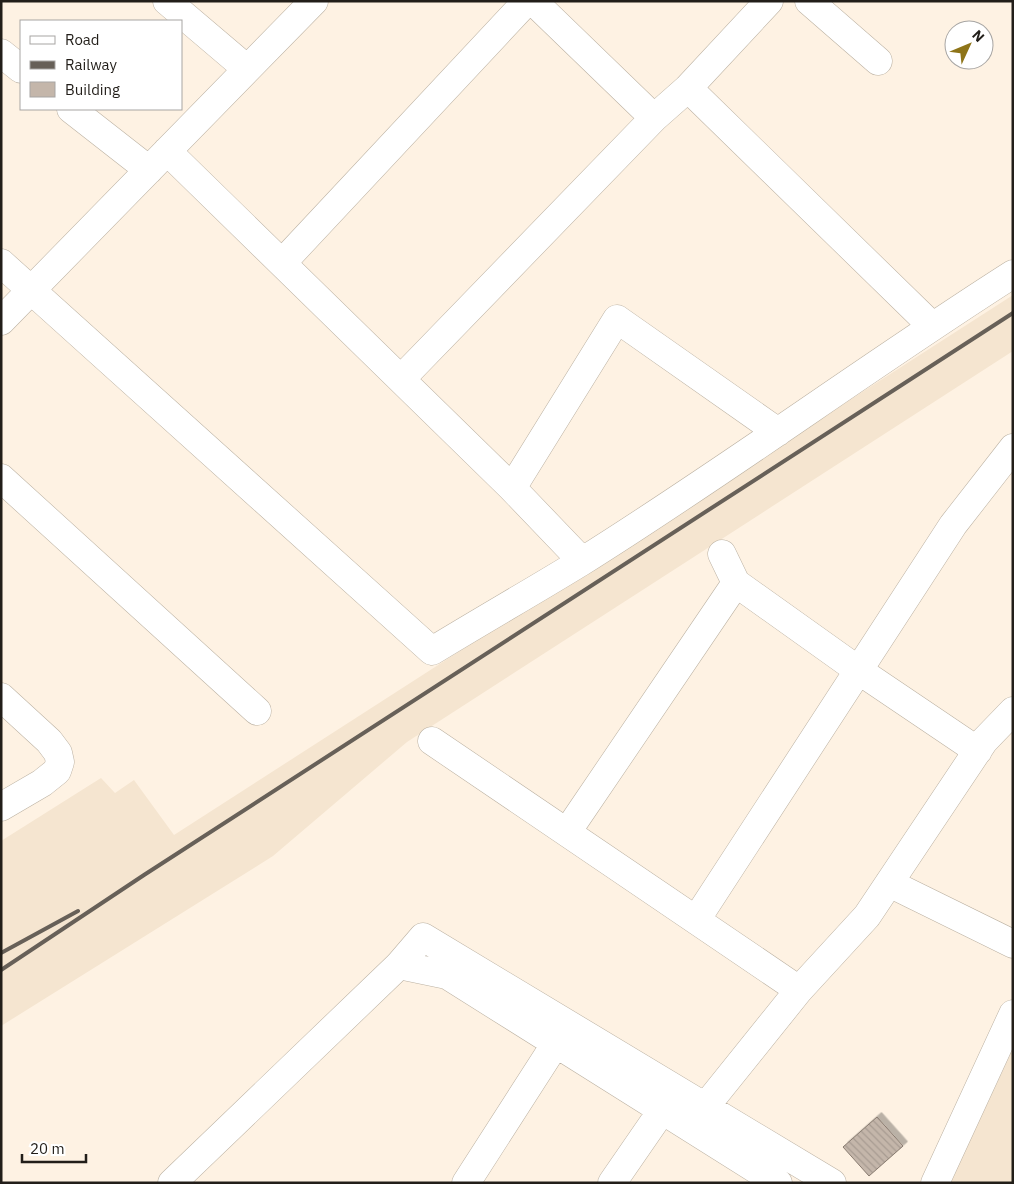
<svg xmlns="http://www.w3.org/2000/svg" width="1014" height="1184" font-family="'IBM Plex Sans',sans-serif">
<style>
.built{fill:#f5e5d0}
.building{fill:url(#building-back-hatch);stroke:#897c71;filter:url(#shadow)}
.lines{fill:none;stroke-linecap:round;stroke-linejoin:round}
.minor-casing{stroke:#bbb1a2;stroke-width:29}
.minor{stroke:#fff;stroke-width:28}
.rail{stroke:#676058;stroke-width:4}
</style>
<defs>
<pattern id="building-back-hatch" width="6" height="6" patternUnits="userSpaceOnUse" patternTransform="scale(1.25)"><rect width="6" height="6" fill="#c4b6aa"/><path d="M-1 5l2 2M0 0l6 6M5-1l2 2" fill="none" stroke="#a89c92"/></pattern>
<filter id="shadow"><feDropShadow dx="4.5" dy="-4.5" stdDeviation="0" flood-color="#0004"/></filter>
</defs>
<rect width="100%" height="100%" fill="#fef2e3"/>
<path class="built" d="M1013,295V351L407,742L273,856L1,1026V841L101,778L115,793L134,780L174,835Z
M1013,1049V1183H950Z"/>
<path class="building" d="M877,1117L903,1146L869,1176L843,1147Z"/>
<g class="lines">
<defs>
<path id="minor" d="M167,1L247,69
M533,1L654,118
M809,1L878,61
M1,53L21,69
M688,88L932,326
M71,109L149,170
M167,151L512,488L582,561
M1,263L432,651C481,621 532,592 581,562C728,470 867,367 1013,274
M282,263L527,1
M1,321L314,1
M401,379L654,118L688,88L769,1
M1,478L257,711
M512,488L617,319L778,432
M722,554L736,583L858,670L978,751
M1,697L49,741L58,753L60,762L57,771L42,783L1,807
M432,741L799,990
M567,832L736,583
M889,883L1013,944
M696,920L953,525L1013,448
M399,965L447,975L778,1183
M691,1128L705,1107L799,990L867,916L984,741L1013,711
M172,1183L399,965L423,937L832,1183
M466,1183L556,1043
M612,1183L672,1096
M935,1183L1013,1014"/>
</defs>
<use href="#minor" class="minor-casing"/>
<use href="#minor" class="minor"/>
<path class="rail" d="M1,953L78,911
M1,970L144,875L1013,313"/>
</g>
<rect width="1014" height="1184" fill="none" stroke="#221e19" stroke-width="5"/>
<rect x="20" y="20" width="162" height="90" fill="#ffffff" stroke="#a7a5a3"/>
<rect x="30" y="36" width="25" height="8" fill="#ffffff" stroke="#a7a5a3"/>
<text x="65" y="45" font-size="15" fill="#221e19">Road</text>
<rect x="30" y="61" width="25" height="8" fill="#676058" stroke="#a7a5a3"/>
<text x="65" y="70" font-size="15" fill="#221e19">Railway</text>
<rect x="30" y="82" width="25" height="15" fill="#c4b6aa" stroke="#a7a5a3"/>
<text x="65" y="95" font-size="15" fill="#221e19">Building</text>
<g transform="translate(969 45) rotate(46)"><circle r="24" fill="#ffffff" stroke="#a7a5a3"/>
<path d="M0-4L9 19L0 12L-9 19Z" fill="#8e7418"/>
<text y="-8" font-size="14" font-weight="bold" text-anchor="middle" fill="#221e19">N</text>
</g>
<path d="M22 1154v8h64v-8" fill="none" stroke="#221e19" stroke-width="2.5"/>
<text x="30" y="1154" font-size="15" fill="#221e19" stroke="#ffffff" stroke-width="4" paint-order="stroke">20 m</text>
</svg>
